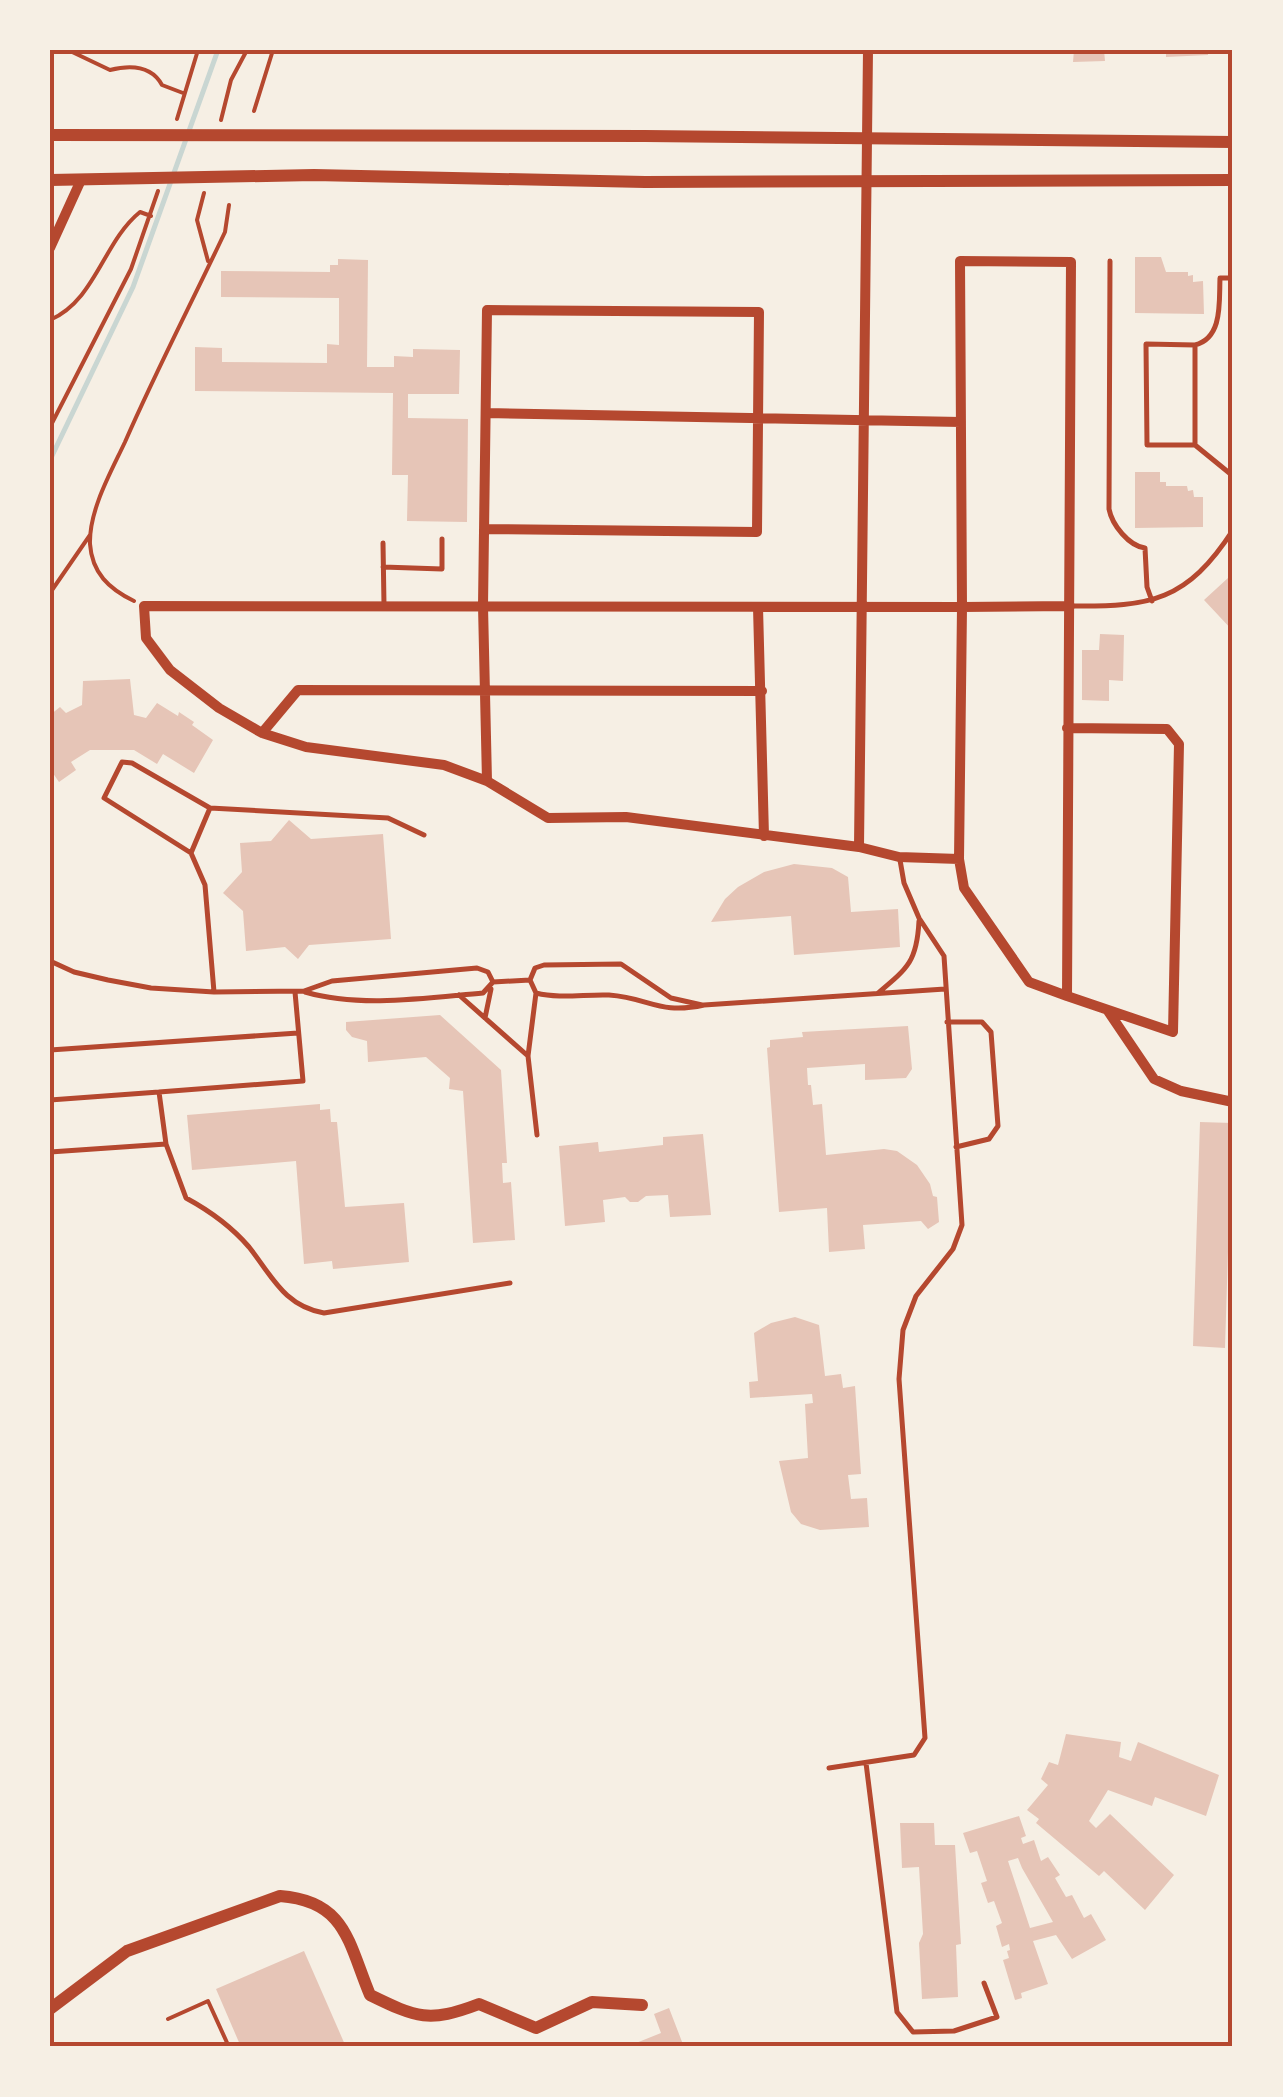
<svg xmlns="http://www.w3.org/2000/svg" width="1283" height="2097" font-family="Helvetica,sans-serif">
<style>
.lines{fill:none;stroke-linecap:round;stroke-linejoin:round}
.stream{stroke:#c9d6d2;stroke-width:5}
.building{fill:#e6c5b7;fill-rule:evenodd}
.path{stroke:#b5482f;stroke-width:4}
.service{stroke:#b5482f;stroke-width:5}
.minor{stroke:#b5482f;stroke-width:10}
.tertiary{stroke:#b5482f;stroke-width:12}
.neatline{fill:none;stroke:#b5482f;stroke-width:4}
</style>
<rect width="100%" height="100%" fill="#f6efe4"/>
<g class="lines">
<path class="stream" d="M50,460L133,287L218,50"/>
</g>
<path class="building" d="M1074,50H1104L1105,61L1073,62Z
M1166,50H1208V55L1166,57Z
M1135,257H1161L1166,272H1188V276L1193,275V282L1203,281L1204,314L1135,313Z
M338,259L368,260L367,367H394V356L413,357V349L460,350L459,394H408V418L468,419L467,522L407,521L408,475H392L393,393L195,391V347L222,348V362L327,363V344L339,345V298L221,297V271L330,272V265H338Z
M1135,472H1160V482H1166V486H1187L1188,491L1193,490L1194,497H1203V527L1135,528Z
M1228,578L1233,583V631L1204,600Z
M1100,634L1124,635L1123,681L1109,680V701L1082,700V650H1099Z
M130,679L134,715L146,718L157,703L178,716L179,712L194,722L192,725L213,740L194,773L163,754L157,764L134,750H90L71,762L76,770L59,782L50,769V715L60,707L66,713L82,705L83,681Z
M289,820L311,839L383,834L391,939L309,945L298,959L285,947L246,951L243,911L223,893L242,872L240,843L271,841Z
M794,864L832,868L848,877L851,912L898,909L900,947L794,955L791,916L711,922L725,899L738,887L764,872Z
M440,1015L501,1070L507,1163H502L503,1183L511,1182L515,1240L473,1243L463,1091L449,1089L450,1078L426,1057L368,1062L367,1041L352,1037L346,1030V1022Z
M908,1026L912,1069L906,1078L865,1080V1064L807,1068L808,1085H811L813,1105L822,1104L826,1155L884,1149L897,1151L917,1165L930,1184L933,1196L937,1197L939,1222L928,1229L921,1221L863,1225L865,1249L829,1252L827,1208L779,1212L767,1048L770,1047V1040L803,1037L802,1032Z
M320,1104V1110L330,1109L331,1122H337L345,1207L404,1203L409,1262L333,1269L332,1261L304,1264L296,1161L192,1170L187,1115Z
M1200,1122L1232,1123L1225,1348L1193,1346Z
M703,1134L711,1215L670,1217L668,1195L646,1196L638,1202H630L625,1197L603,1200L605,1222L565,1226L559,1146L598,1142L599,1152L663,1145V1137Z
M795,1317L819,1325L825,1376L841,1374L843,1388L855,1386L861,1474L848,1475L851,1499L867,1498L869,1527L820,1530L801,1524L791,1512L779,1461L808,1458L805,1404L813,1403L812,1394L750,1398L749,1382L758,1381L754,1333L771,1323Z
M1066,1734L1121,1742L1119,1757L1131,1761L1138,1742L1219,1775L1206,1816L1155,1797L1152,1806L1108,1790L1089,1821L1096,1828L1110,1814L1174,1875L1145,1910L1104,1871L1099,1876L1036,1823L1039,1819L1027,1810L1048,1785L1041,1779L1049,1762L1058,1765Z
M1019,1816L1026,1836L1021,1838L1023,1844L1034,1840L1041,1861L1048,1857L1060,1875L1055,1878L1066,1897L1072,1895L1084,1918L1091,1914L1106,1940L1072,1959L1056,1935L1033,1941L1048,1984L1021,1993L1022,1998L1015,2000L1003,1960L1009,1958L1007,1951L1010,1950L1009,1944L1002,1947L996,1926L1002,1923L994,1901L988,1903L981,1883L987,1881L977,1851L970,1853L963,1833ZM1018,1858L1022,1868L1053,1922L1030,1928L1008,1861Z
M900,1823H934L935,1845H955L961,1944L956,1945L958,1997L922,1999L919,1943L923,1934L919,1867L902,1868Z
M304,1951L346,2047H241L216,1989Z
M669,2008L684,2047H626L661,2033L654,2014Z"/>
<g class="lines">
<path class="path" d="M68,50L110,70C130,65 151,65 162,85L183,93
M254,111L273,50
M177,119L198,50
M221,120L231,80L247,50
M204,193L197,220L208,261
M50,320C96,300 103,242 140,212L151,216
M50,427L131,269L158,191
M50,593L90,535
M134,601C109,589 92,573 90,544C89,510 111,472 125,442C156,371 192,302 225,232L229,205
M168,2019L208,2001L229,2047"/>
<path class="service" d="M1110,261L1109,509C1112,525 1129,546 1145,548L1147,587L1152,601
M1233,278H1220C1219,302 1223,338 1195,345V445L1233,476
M1194,445H1147L1146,344L1195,345
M383,543L384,605
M383,567L442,569V539
M1071,606C1151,607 1187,601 1233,530
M191,853L104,798L122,762L132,763L210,808
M50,961L74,972L108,980L151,988L214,992L304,991L332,981L477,968L488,972L493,982
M530,980L535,968L544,965L621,964L671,998L702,1005
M530,980L536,993L528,1056L537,1135
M214,992L205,885L191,853L210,808L388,818L424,835
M295,992L303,1081L159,1092L166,1144L186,1198C210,1211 231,1226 249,1247C272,1276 284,1306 324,1313L510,1283
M305,992C360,1008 426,998 483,993L493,982L530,980
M536,993C560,999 585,994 609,995C650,998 659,1015 704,1005L945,989
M878,993C908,968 917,961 919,921
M459,995L528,1056
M485,1018L491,989
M947,1022H982L991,1032L998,1126L989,1139L956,1147
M50,1050L298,1033
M50,1100L159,1092
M50,1152L166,1144
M866,1763L897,2012L913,2032L954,2031L997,2017L984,1983
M829,1768L914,1755L925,1738L899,1379L903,1330L916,1296L953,1249L962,1225L944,956L919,918L904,883L900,860"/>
<path class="minor" d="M50,248L81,180
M960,261L1071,262L1067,996L1029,982L964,888L959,859L899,857L859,847L626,817L548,818L487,781L444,765L306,747L262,733L219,708L170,670L146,638L144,606L962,607Z
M487,413L961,422
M484,529L757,532L759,312L487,310L483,606L487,781
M758,607L764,836
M262,733L298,690L762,691
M859,847L868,50
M959,859L962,607L1070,606
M1067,996L1173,1032L1179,744L1167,729L1067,728
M1108,1011L1154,1079L1181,1091L1233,1102"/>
<path class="tertiary" d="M50,135L645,136L1233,142
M50,180L314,175L645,182L1233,180
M50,2009L127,1951L280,1896C346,1901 348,1942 370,1995C417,2018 429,2023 479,2004L536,2028L592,2002L642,2005"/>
</g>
<rect width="1283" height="2097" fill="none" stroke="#f6efe4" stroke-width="105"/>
<rect x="52" y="52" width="1178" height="1992" class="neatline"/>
</svg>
